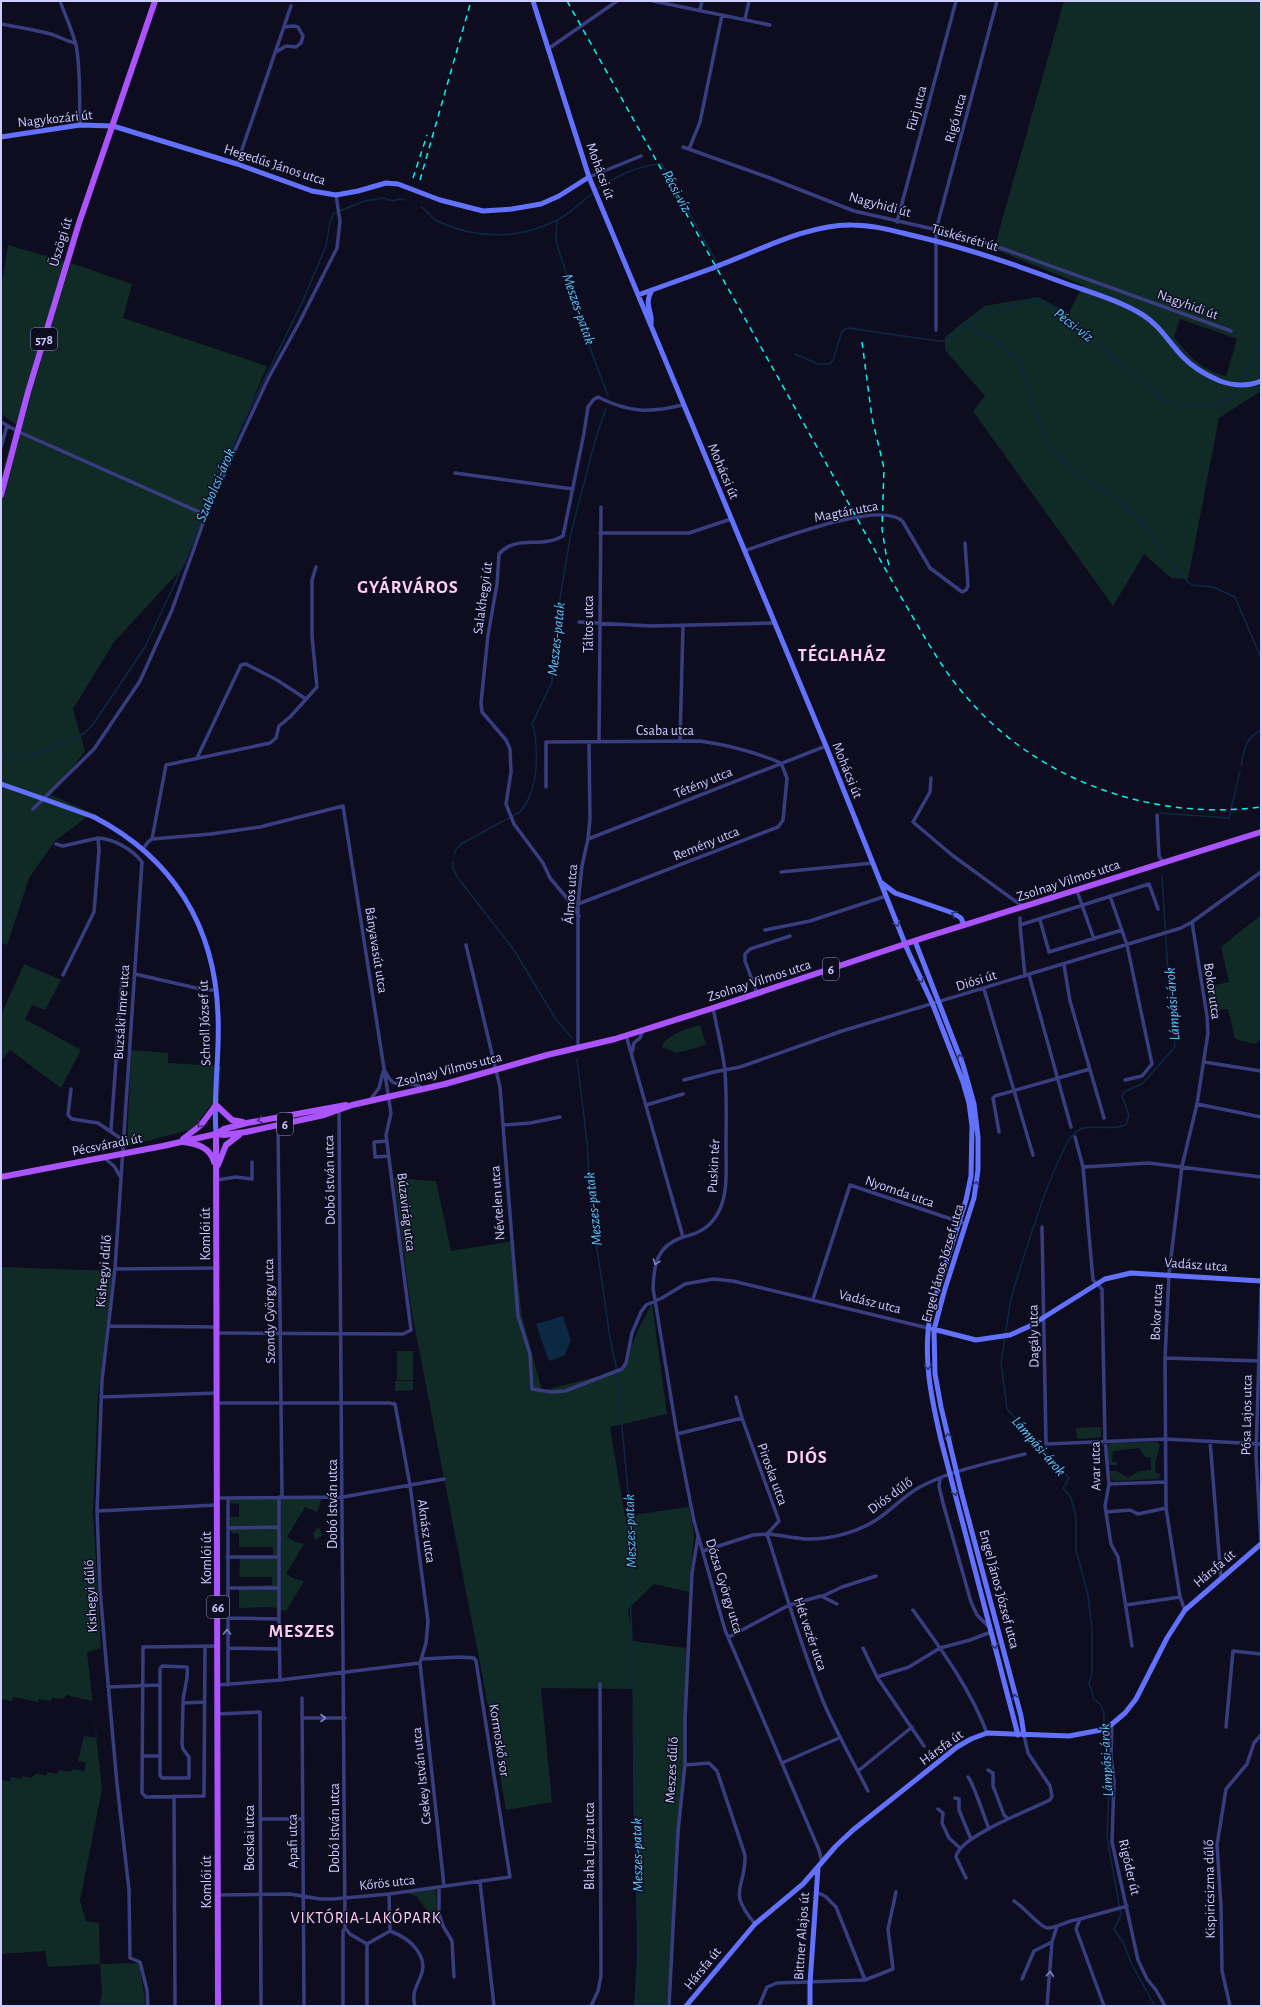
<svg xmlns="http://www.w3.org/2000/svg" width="1262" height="2007" font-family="'Alegreya Sans',sans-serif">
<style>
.green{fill:#102a26;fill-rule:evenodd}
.water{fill:#0c2944}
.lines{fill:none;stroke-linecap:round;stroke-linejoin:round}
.stream{stroke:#0c2944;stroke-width:1.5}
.street{stroke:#383d7f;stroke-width:3.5}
.secondary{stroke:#6371ff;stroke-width:5}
.primary{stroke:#aa53ff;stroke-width:6}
.rail{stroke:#00f6f2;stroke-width:1.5;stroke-dasharray:6 5;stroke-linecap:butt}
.secondary-bridge{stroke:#6371ff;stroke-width:5}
.oneway{stroke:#303579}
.oneway2{stroke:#542c84}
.oneway3{stroke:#8284bf}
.labels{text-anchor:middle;stroke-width:3;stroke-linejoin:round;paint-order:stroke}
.shield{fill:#0e0d20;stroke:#9293bc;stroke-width:1}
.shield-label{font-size:13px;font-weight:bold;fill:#cbccff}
.street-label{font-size:14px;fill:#cbccff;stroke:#0e0d20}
.water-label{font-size:15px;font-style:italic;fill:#5ac6ff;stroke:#0e0d20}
.quarter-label{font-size:16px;letter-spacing:1px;fill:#ffcdf3;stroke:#0e0d20}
.district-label{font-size:18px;font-weight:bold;letter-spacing:1px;fill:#ffcdf3;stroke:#0e0d20}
</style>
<rect width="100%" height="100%" fill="#0e0d20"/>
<path class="green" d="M1064,1H1261V391L1219,418L1188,579L1171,578L1144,554L1113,606L973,411L985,396L945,350V337L984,306L1038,297L1069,313L1083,285L994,249ZM1180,319L1237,339L1226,376C1204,372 1187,354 1174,337Z
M8,245L80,266L132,284L123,318L267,366L184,566L114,642L73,709L85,751L51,795L92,813L55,841L29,878L7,945L1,943V478L16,424L1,414V289Z
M1261,915V1039L1255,1044L1235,1039L1228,1009L1213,1011L1206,987L1229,982L1221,947Z
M24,964L61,980L45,1010L32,1005L25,1019L81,1050L61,1088L10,1050L1,1061V1015Z
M700,1025L706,1045L677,1053L662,1047C666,1034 688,1029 700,1025Z
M131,1050L168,1053V1063L221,1066L219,1105L209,1107L193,1129L127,1146Z
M394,1178L436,1181L451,1251L513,1241L522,1316L542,1391L622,1370L638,1330L652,1303L667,1414L610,1427L625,1516L689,1507L694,1535L689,1592L654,1584L628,1609L633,1641L686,1648L685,1765L667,2006H634L637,1954L634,1791V1689L541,1688L552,1802L506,1810L483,1679L411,1308Z
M1,1267L113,1271L98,1398L93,1512L101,1648L87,1652L102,1789L80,1901L86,1921L99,1923L100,1964L139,1963L146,2006H99L102,1995L100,1964L48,1967L45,1951L1,1954V1780L10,1781L11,1777L22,1779L23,1776L31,1778L36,1774L47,1775V1772L57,1774L59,1770L71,1772L72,1769L84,1771L86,1763L78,1761L84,1736L97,1738L92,1701L66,1695L64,1699L52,1698L51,1701L39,1699L38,1702L13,1697L12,1701L1,1699Z
M397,1351H413V1380H397Z
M395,1381H413V1390L395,1391Z
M1101,1427V1437L1077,1439L1076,1428Z
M1157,1442L1160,1446L1155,1463L1156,1473L1161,1474L1158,1479L1114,1481L1111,1478L1110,1471H1117L1128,1478L1139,1471L1151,1470V1458L1145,1457L1139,1448L1113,1451L1112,1462H1117V1465H1109L1107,1446L1110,1443Z
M322,1497L317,1512L305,1507L287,1537L296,1542L304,1544L286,1574L295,1579L304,1581L286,1611L272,1607L239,1608V1588L245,1586L272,1585V1577H239L240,1557L273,1556V1547H239V1534L231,1533L230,1517H239V1504L228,1503V1498Z
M318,1527L323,1535L315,1540L313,1533Z
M436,1887L437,1914H430L416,1896L409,1894V1891Z"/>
<path class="water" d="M563,1316L571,1341L564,1356L549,1361L536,1324Z"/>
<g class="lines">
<path class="stream" d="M596,190C614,177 639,165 662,164L716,261
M421,207C427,210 431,218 437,221C475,239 519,240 557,220C570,214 582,201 593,193
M557,221L556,241L587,340L608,396
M966,325L998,342L1019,362L1046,443L1073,472L1111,494L1144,524L1164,557L1191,585L1213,587L1235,597L1261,658
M795,354L818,364H830L833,360L842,331L848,328L938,341H945L983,314L1030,301L1043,303L1063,314L1121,365L1168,403L1186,406L1221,402L1234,397L1239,387
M1241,384L1261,341
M1,757L38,754L85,733L94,723L145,647L176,581L200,519L236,437L302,303L326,246L330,222L334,213L365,201L383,198L393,201L399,199L404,200
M1241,766C1245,748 1244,740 1261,730
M1160,813L1229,818L1240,771
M454,854L457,848L461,844L520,812C537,793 538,760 535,736C535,732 533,728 532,724L552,682L558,611L571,533L595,441L606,408
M453,862V869L458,878L514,950L555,1018L572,1038
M577,1059L587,1143L591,1207L610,1338L616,1366L629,1500L630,1593L633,1660L634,1808L638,1888V1981L635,2006
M1005,1334C1008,1321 1009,1307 1012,1295C1021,1265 1056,1148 1076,1132C1087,1122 1109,1132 1126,1125L1129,1115L1122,1096L1124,1092L1143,1083L1175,1047L1168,973L1162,877
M1005,1337L1001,1363L1007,1409L1069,1478L1063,1488L1071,1498L1076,1516V1550L1088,1595L1092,1631V1674L1089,1683L1094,1699L1101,1705L1104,1713V1726
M1105,1730L1109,1785L1107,1837L1121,1915L1114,1929L1124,1944L1132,1965L1155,2006"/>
<path class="street" d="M60,1C65,15 72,30 76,45C81,71 79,99 80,125
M653,1L770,25
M700,10L702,1
M745,19L749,1
M1,24C18,27 35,30 51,34C60,37 66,41 75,43
M548,49L617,1
M276,52L286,46L296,47L301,43L303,36L298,27L294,26L284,27
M683,147L770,178L854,211L973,238L1231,331
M689,149L700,122L722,15
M237,164L291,6
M589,177L641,156
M897,222L956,1
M936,330V230L997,1
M1,422L17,431L206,515
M1,447L7,426
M455,473L573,489
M600,533H689L731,519
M744,551C772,542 883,498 903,522L930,568L962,592L966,590L968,586L965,543
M579,622L651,626L774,623
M680,741L683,625
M599,742L601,507
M197,758L241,665L246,664L277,680L306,699
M931,778L930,792L913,822L952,855L1022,906
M546,787V742L700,741C728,745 755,752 781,763L787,778L783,820L778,827L578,904
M33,809L94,749L140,681L172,610L206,515L239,441L269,377L299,323L337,248L340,221L336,195
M1157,815L1159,856L1163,862
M152,839L166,765L270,743L276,738L279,726L290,717L317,687L312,636V580L316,567
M588,839L826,746
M56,844L63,846L98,838
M143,849L148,842L152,839L211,834L260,827L343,806L391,1113L386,1135L411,1330L403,1334L218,1333
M781,872L873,863
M1077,891L1094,939
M1110,896L1127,945L1152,1064L1142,1076L1125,1080
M579,916L571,903L550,878L543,863L514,824L506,804L511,772L510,749L506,740L482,712L481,703L488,635L497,584L499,554C516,534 541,549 563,536L584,433L588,407L593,400L598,397C630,413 649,413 683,405
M1040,920L1049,952L1122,930
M1020,925V918
M765,930L810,921L886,896
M466,945L500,1087L518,1316L530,1354L532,1389L551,1392L565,1391L622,1369L626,1363L632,1333L641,1312L646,1305L662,1298L685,1284L713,1279L733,1281L928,1328
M1064,965L1070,1001L1104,1118
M135,974L205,990H216
M63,975L94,912L99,851L98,838C114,839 132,849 142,862L115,1269L102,1380L97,1511L100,1589L105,1649L117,1784L129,1890L130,1958L140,1962L147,1990L148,2006
M1029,975L1071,1127
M1025,976L1020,925L1149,884L1158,909
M984,989L1033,1155
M757,993L745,961V954L750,949L790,936
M626,1035L683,1237C701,1233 712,1226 720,1209C728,1191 726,1167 726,1148C726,1123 727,1097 725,1072C723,1051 717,1029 713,1008
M578,1047V904L582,866L588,839L590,818L589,742
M632,1052L634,1043L640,1038L643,1030
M1204,1062L1261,1071
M385,1071C394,1089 396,1082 411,1084C415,1084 420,1087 423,1088
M684,1080L714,1072L740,1067L842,1031L1181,928L1192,922L1261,872
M71,1089L68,1115L72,1119L98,1123L123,1140
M370,1100L379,1088L383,1072
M1197,1104L1261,1117
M646,1105L683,1094
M339,1110L345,1928L350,1934L367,1944L390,1931L389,1894
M278,1125L282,1497
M504,1125L530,1123L560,1117
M111,1130L122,979
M999,1132L993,1098L995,1096L1090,1069
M1075,1137L1083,1167L1093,1280L1102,1289L1105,1440L1109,1484L1105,1506L1111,1544L1118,1557L1132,1646
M387,1141L374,1142L375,1157L389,1156
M103,1157L114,1166L120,1176
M1083,1167L1149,1163L1261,1177
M217,1180L236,1177L252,1179V1162
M1042,1227L1046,1444L1165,1439L1261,1444
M683,1237C657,1246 654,1263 653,1288L677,1434L694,1521L725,1630L819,1850L822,1862
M115,1269L218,1268
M1261,1288L1256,1456L1261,1542
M813,1299L850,1185L966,1224
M109,1326L218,1327
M1165,1358L1261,1361
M101,1397L217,1393
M736,1397L742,1418
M218,1403H389L395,1404L410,1485L428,1621L426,1643L420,1663
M677,1434L742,1418L779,1521L767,1534L753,1535L703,1551
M1210,1441L1221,1578
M940,1479L939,1486L943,1503L971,1602L977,1615L989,1627
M1109,1484L1165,1482
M218,1498L343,1497L444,1479
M97,1511L217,1505
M1106,1512L1130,1510L1138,1514L1166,1508
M228,1528L279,1527
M227,1557H279
M228,1588H278
M823,1596L842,1587L876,1576
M1126,1605L1180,1597
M913,1610C941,1649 970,1688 987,1733
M1185,1610L1180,1597L1166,1508L1165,1358L1169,1274L1182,1166L1197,1104L1208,1033L1207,1016L1192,922
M227,1618L279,1619L280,1680
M279,1619V1497
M729,1637L789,1605L821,1596L837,1604
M205,1646L204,1796L146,1797L142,1793L143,1647L218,1646
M228,1648L279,1649
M863,1648L877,1677L924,1746
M420,1663L444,1886
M877,1677L909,1667L940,1648L970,1640L991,1632
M218,1685L280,1680L420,1663
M228,1685V1498
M108,1687L159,1685
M302,1698L304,2006
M183,1703C183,1690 189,1681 187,1667L162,1666L160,1669V1775L162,1778H189V1757L183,1749L182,1744L183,1703L204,1702
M218,1714L260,1712L261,2006
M302,1718H345
M1112,1724L1111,1756L1114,1781L1112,1842L1138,1960L1147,1979L1156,1990L1165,2006
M1226,1727L1233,1651L1261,1654
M142,1756H159
M782,1763L839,1738
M685,1765L709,1763L717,1771L745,1855C746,1890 726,1889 755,1924
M988,1770L993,1773V1786L1004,1815L1008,1819
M858,1771L912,1727
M968,1777C973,1782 985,1819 989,1829
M868,1791C853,1761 836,1732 823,1701C801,1647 785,1590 767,1534C780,1535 793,1538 806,1539C829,1540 858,1532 876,1520C892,1510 903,1496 920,1487C949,1471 992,1462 1025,1454
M174,1796L175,2006
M955,1798L959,1799V1810L971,1839
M938,1809L943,1813L942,1823L949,1838L960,1848
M260,1819H302
M966,1878L956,1857C958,1837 1032,1809 1050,1800L1052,1796L1050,1786L1028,1753L1024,1735
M480,1882L494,2006
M439,1887V1913L443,1926L452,1941L454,1977
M816,1892L825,1896L836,1907L865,1980L893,1969L888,1929L896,1892
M218,1895L290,1894L320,1899H333L389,1894L510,1877L476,1661L474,1658L460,1657L422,1659
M1014,1901C1023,1906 1040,1927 1047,1928C1058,1928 1068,1920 1080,1919
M390,1931C401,1935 410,1940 417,1950C434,1975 408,1983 415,2006
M1022,1979L1034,1951L1052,1942L1057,1926
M343,2006V1931L345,1928
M367,2006V1944
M591,2006L598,1991L601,1976L600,1684
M669,2006L678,1831L685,1765V1719L692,1573L698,1537
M759,2006L767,1987L777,1983L865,1980
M1047,2006L1052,1942
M1104,2006L1076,1929L1080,1919L1127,1906
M1230,2006L1222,1971L1221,1906L1217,1845L1226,1789L1247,1764L1254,1743L1261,1735"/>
<path class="secondary" d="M533,1L589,177L826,746L908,951L933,1005L963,1082L969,1103L972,1126L971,1176L966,1200L931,1311C922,1355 931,1397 941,1440L1018,1735
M1,137L80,125L113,126L237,164L312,191L336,195L358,191L386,183L398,184L440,200L483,211L512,209L541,204L559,196L589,177
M720,265C760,250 809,224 852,225C874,225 894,231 915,236C967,248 1017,265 1067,284C1093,293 1120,301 1143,315C1159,325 1169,342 1182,356C1193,368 1206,375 1220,381C1234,386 1247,387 1261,381
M638,295L713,268
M651,324C653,310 643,306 652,290
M1,784L41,798
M94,817C173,858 215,926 218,1015C220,1054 213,1094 216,1134
M882,883L895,893L953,913L961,918L964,925
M915,941L963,1065L974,1104L978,1137V1170L974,1198L944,1292L934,1330L935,1374L941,1407L961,1491L1021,1716L1024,1735
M933,1329L976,1340L1010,1335L1030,1326L1105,1279L1131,1273L1261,1281
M686,2006L755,1924L803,1884L836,1846L853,1830L957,1747L971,1739L987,1733L1069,1736L1101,1730L1112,1724L1125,1713L1136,1699L1167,1638L1185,1610L1261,1544
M810,2006V1983L818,1868"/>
<path class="primary" d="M1,495L28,392L79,223L155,1
M216,1134L224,1135L246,1132L324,1115L352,1105L445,1084L547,1055L615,1039L713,1008L923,938L1261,832
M216,1134L218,2006
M183,1139L201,1125L216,1105L232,1120L243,1122
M184,1142C197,1144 210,1147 214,1162
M218,1165L226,1145L239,1135
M1,1177L163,1146L216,1134L224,1129L247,1123L346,1105"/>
<path class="rail" d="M567,1L901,597C922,632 941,669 969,700C1041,782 1154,821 1261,807
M413,178L427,135
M420,180L471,1
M862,342L872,418L884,468L882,529L886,554L890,569"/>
<path class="secondary-bridge" d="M713,268L720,265
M41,798L94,817"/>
</g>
<defs><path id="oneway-chevron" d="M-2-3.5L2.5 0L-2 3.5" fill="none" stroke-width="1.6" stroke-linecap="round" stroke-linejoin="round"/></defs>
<g class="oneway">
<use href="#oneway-chevron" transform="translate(954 914) rotate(-152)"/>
<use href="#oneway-chevron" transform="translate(897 924) rotate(68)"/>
<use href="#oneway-chevron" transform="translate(921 980) rotate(65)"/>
<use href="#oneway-chevron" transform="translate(960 1057) rotate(-111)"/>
<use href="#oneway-chevron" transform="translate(976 1184) rotate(-81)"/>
<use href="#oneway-chevron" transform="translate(928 1367) rotate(87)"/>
<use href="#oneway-chevron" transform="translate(948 1436) rotate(-104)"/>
<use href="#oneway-chevron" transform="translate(955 1493) rotate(76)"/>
<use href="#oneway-chevron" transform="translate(995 1646) rotate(76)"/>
<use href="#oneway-chevron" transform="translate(1015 1697) rotate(-106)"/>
</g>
<g class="oneway2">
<use href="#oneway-chevron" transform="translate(260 1120) rotate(169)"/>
<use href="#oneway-chevron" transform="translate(200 1125) rotate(135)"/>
</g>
<g class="oneway3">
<use href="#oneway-chevron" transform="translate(656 1262) rotate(110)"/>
<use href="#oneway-chevron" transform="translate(227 1632) rotate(-90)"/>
<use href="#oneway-chevron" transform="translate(323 1718)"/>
<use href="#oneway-chevron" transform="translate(1050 1974) rotate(-85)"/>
</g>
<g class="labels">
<g class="shield">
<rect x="31" y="328" width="26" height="22" rx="3"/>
<rect x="823" y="958" width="16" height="22" rx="3"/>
<rect x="277" y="1113" width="16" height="22" rx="3"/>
<rect x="207" y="1596" width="22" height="22" rx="3"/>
</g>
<g class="shield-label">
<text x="44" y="344">578</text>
<text x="831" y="974">6</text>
<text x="285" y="1129">6</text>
<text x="218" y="1612">66</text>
</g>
<g class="street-label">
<text transform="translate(916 108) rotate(-75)" y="5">Fürj utca</text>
<text transform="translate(55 118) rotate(-6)" y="5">Nagykozári út</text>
<text transform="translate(955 118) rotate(-75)" y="5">Rigó utca</text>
<text transform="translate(275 164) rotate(18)" y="5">Hegedűs János utca</text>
<text transform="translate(601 171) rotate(70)" y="5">Mohácsi út</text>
<text transform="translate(880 204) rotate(15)" y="5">Nagyhidi út</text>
<text transform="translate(965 237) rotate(16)" y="5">Tüskésréti út</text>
<text transform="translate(60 242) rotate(-73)" y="5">Üszögi út</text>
<text transform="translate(1188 304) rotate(20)" y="5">Nagyhidi út</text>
<text transform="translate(724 471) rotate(67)" y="5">Mohácsi út</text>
<text transform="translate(846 511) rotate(-11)" y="5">Magtár utca</text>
<text transform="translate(482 598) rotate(-82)" y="5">Salakhegyi út</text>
<text transform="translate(588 624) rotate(-90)" y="5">Táltos utca</text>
<text x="665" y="735">Csaba utca</text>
<text transform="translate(848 770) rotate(68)" y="5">Mohácsi út</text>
<text transform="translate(703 782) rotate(-22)" y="5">Tétény utca</text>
<text transform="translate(706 843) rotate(-22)" y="5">Remény utca</text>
<text transform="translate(1068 880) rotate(-18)" y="5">Zsolnay Vilmos utca</text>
<text transform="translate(570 894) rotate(-86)" y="5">Álmos utca</text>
<text transform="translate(377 950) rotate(81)" y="5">Bányavasút utca</text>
<text transform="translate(759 980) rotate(-18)" y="5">Zsolnay Vilmos utca</text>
<text transform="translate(976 980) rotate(-17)" y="5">Diósi út</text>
<text transform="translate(1213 991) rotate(82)" y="5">Bokor utca</text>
<text transform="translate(121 1012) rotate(-86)" y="5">Buzsáki Imre utca</text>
<text transform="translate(204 1023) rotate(-92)" y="5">Schroll József út</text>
<text transform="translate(449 1069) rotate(-14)" y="5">Zsolnay Vilmos utca</text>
<text transform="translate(107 1144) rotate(-11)" y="5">Pécsváradi út</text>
<text transform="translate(713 1166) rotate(-87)" y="5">Puskin tér</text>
<text transform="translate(329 1180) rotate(-91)" y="5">Dobó István utca</text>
<text transform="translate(900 1191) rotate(19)" y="5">Nyomda utca</text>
<text transform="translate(497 1203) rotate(-94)" y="5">Névtelen utca</text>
<text transform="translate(407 1212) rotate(83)" y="5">Búzavirág utca</text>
<text transform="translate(205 1234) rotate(-90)" y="5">Komlói út</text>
<text transform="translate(942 1263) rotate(-74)" y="5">Engel János József utca</text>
<text transform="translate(1196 1264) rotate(4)" y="5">Vadász utca</text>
<text transform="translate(103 1271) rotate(-85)" y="5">Kishegyi dűlő</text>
<text transform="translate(870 1301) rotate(14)" y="5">Vadász utca</text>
<text transform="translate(269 1311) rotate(-91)" y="5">Szondy György utca</text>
<text transform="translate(1156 1312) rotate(-87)" y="5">Bokor utca</text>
<text transform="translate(1033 1336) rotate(-91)" y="5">Dagály utca</text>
<text transform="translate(1246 1415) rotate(-89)" y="5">Pósa Lajos utca</text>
<text transform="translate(1095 1466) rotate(-91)" y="5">Avar utca</text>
<text transform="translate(773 1474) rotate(70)" y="5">Piroska utca</text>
<text transform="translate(890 1495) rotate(-36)" y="5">Diós dűlő</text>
<text transform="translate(332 1504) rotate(-90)" y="5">Dobó István utca</text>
<text transform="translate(427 1531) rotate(82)" y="5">Aknász utca</text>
<text transform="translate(206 1558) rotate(-90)" y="5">Komlói út</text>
<text transform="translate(1214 1568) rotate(-40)" y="5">Hársfa út</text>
<text transform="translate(725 1586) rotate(73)" y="5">Dózsa György utca</text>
<text transform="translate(1000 1589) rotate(75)" y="5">Engel János József utca</text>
<text transform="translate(90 1596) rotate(-93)" y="5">Kishegyi dűlő</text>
<text transform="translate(811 1634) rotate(71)" y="5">Hét vezér utca</text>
<text transform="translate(500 1740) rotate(81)" y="5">Kormoskő sor</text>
<text transform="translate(941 1747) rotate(-36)" y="5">Hársfa út</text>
<text transform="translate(671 1770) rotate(-87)" y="5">Meszes dűlő</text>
<text transform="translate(421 1776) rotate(-96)" y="5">Csekey István utca</text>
<text transform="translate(334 1828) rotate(-90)" y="5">Dobó István utca</text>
<text transform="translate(249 1838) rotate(-90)" y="5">Bocskai utca</text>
<text transform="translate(292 1841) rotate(-91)" y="5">Apafi utca</text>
<text transform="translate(589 1846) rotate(-90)" y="5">Blaha Lujza utca</text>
<text transform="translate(1130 1867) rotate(77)" y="5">Rigóder út</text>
<text transform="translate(206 1882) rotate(-90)" y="5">Komlói út</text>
<text transform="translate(387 1882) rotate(-6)" y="5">Kőrös utca</text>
<text transform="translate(1209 1889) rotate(-91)" y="5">Kispiricsizma dűlő</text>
<text transform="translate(801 1936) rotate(-86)" y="5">Bittner Alajos út</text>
<text transform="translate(702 1968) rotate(-51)" y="5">Hársfa út</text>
</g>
<g class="water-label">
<text transform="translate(677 191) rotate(61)" y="5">Pécsi-víz</text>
<text transform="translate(579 309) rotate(71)" y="5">Meszes-patak</text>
<text transform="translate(1074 325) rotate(38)" y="5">Pécsi-víz</text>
<text transform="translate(215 485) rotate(-67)" y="5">Szabolcsi-árok</text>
<text transform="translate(556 639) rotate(-84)" y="5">Meszes-patak</text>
<text transform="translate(1172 1004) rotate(-94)" y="5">Lámpási-árok</text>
<text transform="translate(593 1209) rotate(-96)" y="5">Meszes-patak</text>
<text transform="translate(1039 1446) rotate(49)" y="5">Lámpási-árok</text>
<text transform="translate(630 1531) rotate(-92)" y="5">Meszes-patak</text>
<text transform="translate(1106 1760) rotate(-93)" y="5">Lámpási-árok</text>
<text transform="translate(637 1855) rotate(-91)" y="5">Meszes-patak</text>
</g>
<g class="quarter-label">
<text x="366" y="1923">VIKTÓRIA-LAKÓPARK</text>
</g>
<g class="district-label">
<text x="408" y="593">GYÁRVÁROS</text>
<text x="842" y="661">TÉGLAHÁZ</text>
<text x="807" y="1463">DIÓS</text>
<text x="302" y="1637">MESZES</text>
</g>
</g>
<rect width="1262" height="2007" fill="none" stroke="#cbccff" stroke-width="4"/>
</svg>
